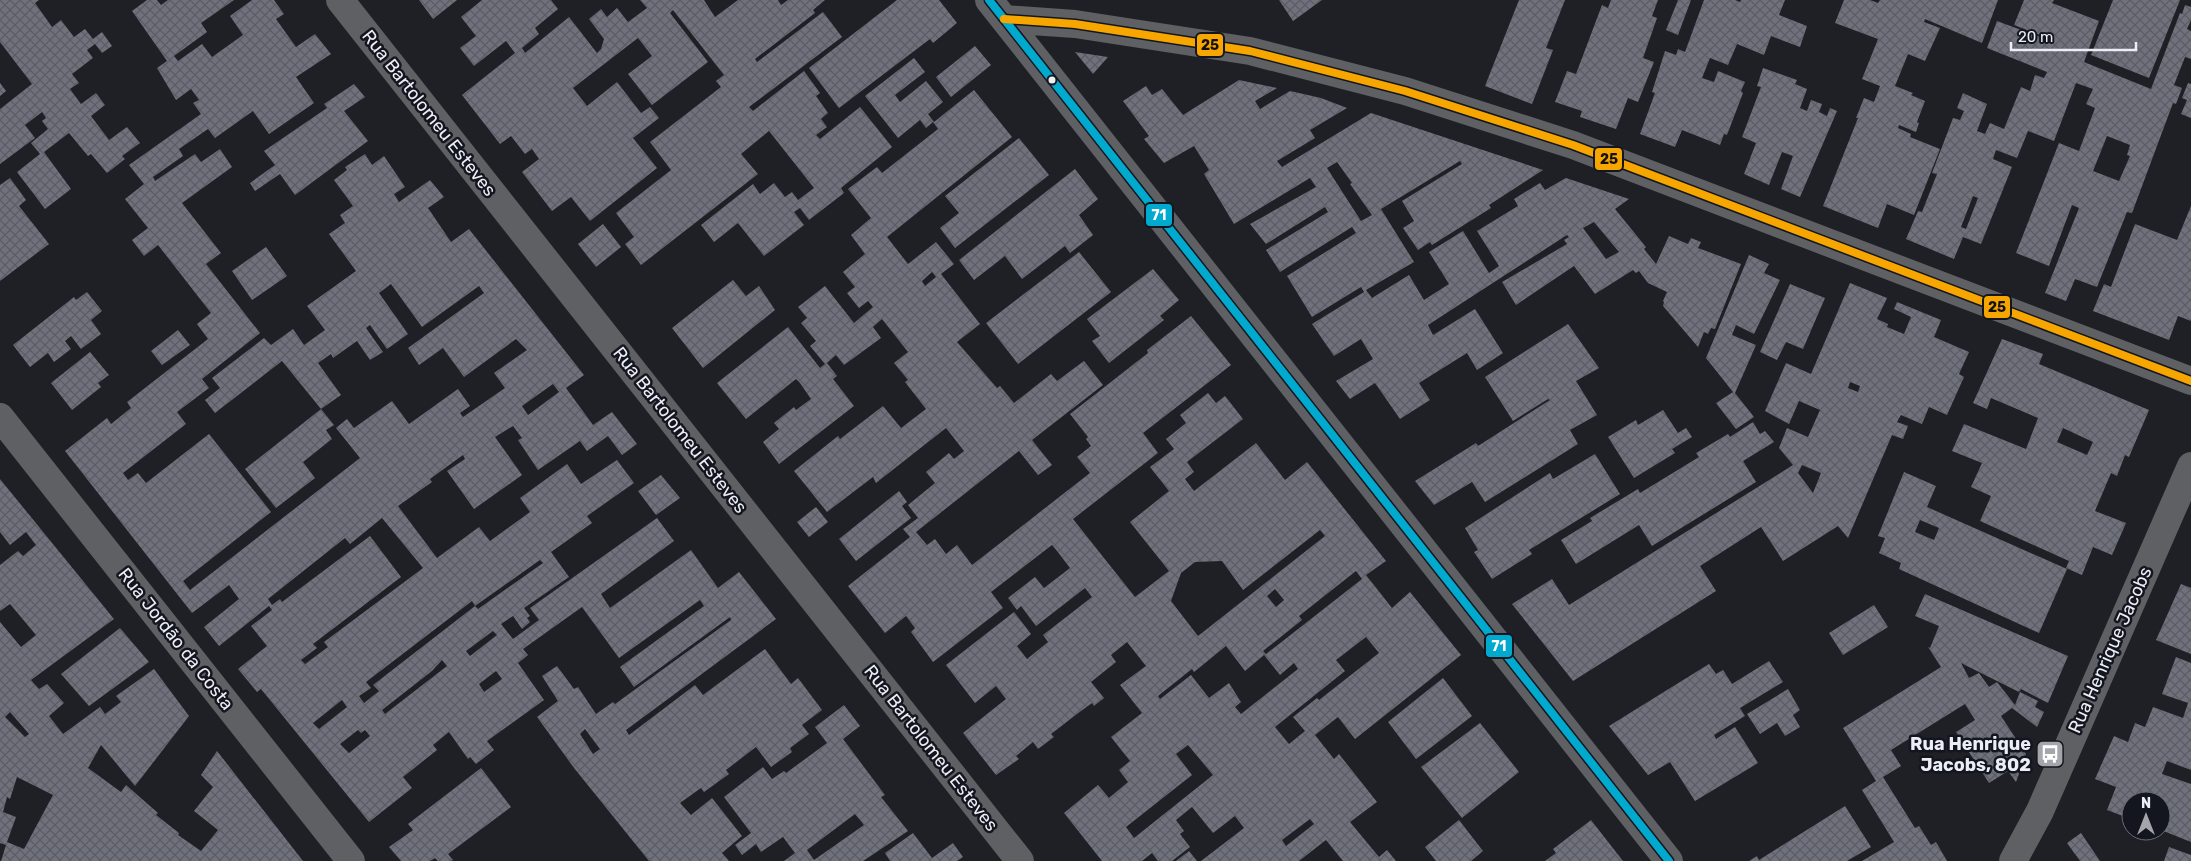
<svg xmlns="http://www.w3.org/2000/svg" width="2191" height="861" font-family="Rubik,sans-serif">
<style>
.building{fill:url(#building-cross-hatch);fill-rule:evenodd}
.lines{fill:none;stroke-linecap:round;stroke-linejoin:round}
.minor{stroke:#5f6063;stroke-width:28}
.bus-1-casing{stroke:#13161e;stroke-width:11}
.bus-2-casing{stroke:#13161e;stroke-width:11}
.bus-1{stroke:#00a9ce;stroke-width:8}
.bus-2{stroke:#f7a600;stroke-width:8}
.bus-dot{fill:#eceef5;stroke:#13161e;stroke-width:2}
.labels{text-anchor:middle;stroke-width:5;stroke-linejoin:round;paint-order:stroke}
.street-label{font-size:18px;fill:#eceef5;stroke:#13161e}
.poi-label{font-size:18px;font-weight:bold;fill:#eceef5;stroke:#13161e;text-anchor:end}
.line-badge{stroke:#13161e;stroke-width:2}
.badge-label{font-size:14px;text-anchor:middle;font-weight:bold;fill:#fff}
.pale-badge-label{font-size:14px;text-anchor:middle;font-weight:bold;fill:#111}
</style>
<defs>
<pattern id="building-cross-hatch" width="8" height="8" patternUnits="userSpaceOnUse" patternTransform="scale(1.25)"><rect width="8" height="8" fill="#6f717d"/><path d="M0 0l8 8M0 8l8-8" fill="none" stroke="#5b5c64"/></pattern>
</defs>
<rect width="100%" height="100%" fill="#1f2025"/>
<path class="building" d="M0,0H39L35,3L52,27L61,20L74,37L85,29L93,39L102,32L112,46L102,53L95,44L87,50L93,58L72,74L79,83L70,89L81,104L96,93L105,105L91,116L109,140L127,127L140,143L122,156L125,159L107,173L91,154L88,156L69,133L44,152L71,189L45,209L17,172L40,154L31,143L48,129L42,121L46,118L42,112L25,125L35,138L0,164V109L32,84L0,42Z
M147,0H157L161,5L168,0H234L201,23L207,32L174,56L178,61L202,44L212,57L243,35L230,16L252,0H274L284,14L276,19L296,47L315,34L331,54L296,77L314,103L269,134L253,111L215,138L208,129L179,149L183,156L153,177L155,181L195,154L201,162L220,149L232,167L182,203L221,253L206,264L260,333L202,379L209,388L177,412L186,424L123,473L128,480L138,473L146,483L209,434L271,512L183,581L190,590L360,458L336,428L347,419L354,428L392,401L409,424L458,389L470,406L460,413L463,417L505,388L494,373L527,350L516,339L464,377L443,348L419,365L408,348L484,293L479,286L422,327L391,284L379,293L408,334L387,349L370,325L366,328L383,352L370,360L357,341L333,358L331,354L318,363L341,395L321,409L282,361L215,413L205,400L220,388L212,378L264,338L271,345L293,329L304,345L325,330L307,306L356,271L329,234L345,223L340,215L353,206L334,180L347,170L345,167L365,154L372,165L384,156L405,187L394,194L399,202L430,180L444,197L428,208L451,242L469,229L584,375L566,388L593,425L612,412L637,444L622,455L608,436L587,451L580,441L538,470L518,440L522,438L513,426L495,437L522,475L474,509L447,471L465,459L463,455L430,479L432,482L398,506L437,558L479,527L490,541L530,512L520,498L567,464L581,484L617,460L634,483L587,516L592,523L551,552L569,577L524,608L530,616L527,618L530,622L522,629L513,616L501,624L513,639L539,620L530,608L657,518L674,541L601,594L610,608L691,550L718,588L739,572L776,619L626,730L629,735L695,685L703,695L765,649L791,684L798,678L822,710L802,725L809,734L790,748L792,752L771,767L756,747L726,770L729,774L704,792L701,788L680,803L691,815L712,798L742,836L722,853L729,861H649L574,768L537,717L558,701L542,676L557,666L574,689L578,687L596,714L613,702L615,704L731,620L730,617L634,687L620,667L704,606L700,600L619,658L582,607L523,649L528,655L518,663L544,700L487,741L494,750L476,764L470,757L468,759L449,732L433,745L437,750L403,777L412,788L369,822L261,689L257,692L238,669L267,646L251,626L272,610L269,606L219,646L204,627L239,599L229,585L192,613L65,451L107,418L111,424L131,408L127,402L208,339L197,324L211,313L158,245L144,256L132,240L148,228L125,199L144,184L129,165L201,114L193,103L199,100L191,89L176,100L157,68L167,61L132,11ZM553,384L559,392L528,415L522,406ZM382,518L423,568L324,642L328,647L305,664L301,660L317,648L313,644L401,577L370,536L282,602L280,599L272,605L268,599L345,538L350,544ZM540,560L543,563L478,609L475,606L373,685L379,691L364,703L359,696L371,688L366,682L472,601L475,606ZM493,631L497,635L470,656L466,651ZM442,660L447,666L385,714L382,710L432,671ZM496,671L502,679L484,692L479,684ZM342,700L347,707L319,729L313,723ZM585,729L600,749L593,754L580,734ZM358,730L361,733L365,730L370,736L349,753L340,744Z
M419,0H457L433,19Z
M482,0H551L558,9L535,28L539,34L522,48L525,53L569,17L597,53L601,49L604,39L589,19L601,9L607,17L617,8L628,22L647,8L640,0H704L715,17L738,0H778L781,5L788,0H825L813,10L815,13L755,59L757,62L823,12L842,37L749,107L753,111L804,71L820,93L816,96L828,113L821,119L827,127L816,135L820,139L860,107L892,147L841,188L844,193L809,220L800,208L794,212L804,225L764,256L738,223L714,242L701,225L753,184L760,194L774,183L785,197L792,192L798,200L814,188L769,131L741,154L758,174L641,265L625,244L634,237L616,213L671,170L650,142L721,87L716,81L724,75L673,10L670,13L708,62L652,105L628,74L652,56L638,38L573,88L587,106L617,82L641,113L650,107L659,118L633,138L657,168L590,221L571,197L552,211L522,172L539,159L532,149L525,154L511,136L500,144L462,95L515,53L506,41L474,66L460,48L476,36L461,17Z
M897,0H939L957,23L933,43L930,39L839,108L809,68Z
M1279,0H1322L1293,21Z
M1519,0H1565L1546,48L1553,50L1532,104L1485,86Z
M1611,0H1658L1652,16L1657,18L1643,58L1654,62L1638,102L1628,98L1616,129L1580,117L1582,111L1555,102L1567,71L1576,74L1602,5L1608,8Z
M1678,0H1691L1678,35L1666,30Z
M1704,0H1735L1740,2L1741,0H1785L1779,15L1807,26L1800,47L1771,36L1764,55L1737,44L1728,65L1710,58L1702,78L1714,82L1718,71L1745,82L1741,91L1743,93L1727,135L1724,134L1720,145L1682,130L1675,147L1640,134L1655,93L1652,92L1665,51L1676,55L1678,49L1685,52Z
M1844,0H1870L1878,3L1880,0H1998L1982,43L1925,19L1924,22L1940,28L1925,61L1908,54L1895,86L1913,93L1911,95L1925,101L1917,122L1919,123L1916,132L1899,125L1898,128L1911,134L1910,137L1940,149L1914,215L1887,204L1878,228L1823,206L1858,118H1856L1864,98L1874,102L1880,86L1862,79L1878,39L1835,23Z
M2024,0H2054L2052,3L2099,21L2084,62L2151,89L2180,13L2182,14L2185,5L2191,7V20L2187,29L2191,31V59L2185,57L2174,85L2182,88L2176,104L2173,103L2132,213L2127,212L2097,287L2075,279L2066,301L2045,293L2079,208L2072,205L2049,266L2016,253L2059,143L2079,151L2095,108L2086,104L2093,89L2076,83L2054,141L2028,131L2017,158L1996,150L1993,159L2012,167L1981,244L1963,237L1954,259L1906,239L1918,211L1922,212L1937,174L1932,173L1953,118L1960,120L1964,111L1957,108L1963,93L1987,104L1977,131L1985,134L1990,123L2004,129L2021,87L2030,91L2035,75L2044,78L2047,72L1987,48L1997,21L2040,37V35L2014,25ZM2107,136L2130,145L2127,155L2130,156L2119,181L2093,171ZM1973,196L1978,198L1966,229L1961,227Z
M2113,0H2180L2149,78L2091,55Z
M975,46L991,65L951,97L936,77Z
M1075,52L1108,57L1093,74Z
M914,58L925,72L895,95L900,102L926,81L943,102L928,114L934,122L974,90L1012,137L887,237L908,264L936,242L954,264L941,274L980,324L957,342L997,388L1000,386L1014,403L1051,374L1057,381L1084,361L1103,385L1032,440L1052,465L1038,475L1019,451L916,532L927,545L935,539L946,554L957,545L972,565L1090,473L1077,457L1091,446L1086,439L1088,437L1070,414L1148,353L1147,350L1191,316L1231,365L1143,433L1158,453L1073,519L1135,597L1169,571L1130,522L1169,491L1150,467L1174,449L1166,439L1186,423L1180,415L1208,393L1216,403L1225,396L1243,419L1187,462L1194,472L1185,479L1194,491L1256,443L1285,480L1307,462L1386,561L1366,575L1392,608L1410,592L1461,655L1355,739L1338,717L1315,735L1334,759L1339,754L1377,802L1350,822L1379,857L1387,850L1396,861H1343L1326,840L1299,861H1201L1244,828L1235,816L1213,833L1192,807L1176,820L1184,831L1180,834L1190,847L1172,861H1158L1152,853L1142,861H1102L1064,813L1098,785L1109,798L1128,782L1119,770L1130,761L1111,737L1142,713L1120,685L1146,666L1127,642L1111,655L1116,662L1091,682L1104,698L1094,706L1092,703L1077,714L1051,734L1054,737L1038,749L1033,742L1016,756L1019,759L996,775L963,733L1006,699L996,686L975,703L946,665L1014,612L1031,634L1017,646L1027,659L1048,642L1043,635L1092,597L1085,588L1036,626L1021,606L1017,610L1008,598L1035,577L1044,588L1070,568L1057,551L1052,545L991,592L1003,608L933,662L911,632L915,628L906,616L885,633L848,586L910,537L903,529L918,518L908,505L935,483L926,472L949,453L954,459L964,451L946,428L876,483L873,477L827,512L794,471L838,436L840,439L883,406L901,428L926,409L905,382L908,380L894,363L908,352L882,319L873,327L881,338L844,365L836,355L827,363L837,376L833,379L854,406L779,464L763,442L779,429L774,423L794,407L796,410L811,399L800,383L796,379L746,419L717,383L788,327L820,368L825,364L810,346L816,341L801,323L807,318L798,307L825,286L854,323L873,307L868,301L859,308L847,293L855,287L843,272L865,254L851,235L871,218L848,189L877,167L882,173L938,129L933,122L926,128L920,120L898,138L865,96ZM932,272L936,277L925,286L922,281ZM1320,530L1325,536L1198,636L1171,601L1181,573L1195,562L1222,561L1243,590ZM1356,571L1362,579L1266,654L1263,651L1302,620L1299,616ZM1275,589L1284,600L1276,607L1267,596ZM1366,637L1379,653L1319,700L1317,698L1293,717L1305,731L1289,744L1275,727L1345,671L1336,660ZM1226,646L1245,671L1264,655L1280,675L1294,663L1298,669L1241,714L1235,707L1241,702L1229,683L1209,698L1191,675L1160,699L1158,696L1192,669L1194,672ZM1188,745L1213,775L1134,838L1126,827L1192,775L1176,754ZM1310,819L1314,824L1286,846L1282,840Z
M1763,68L1797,80L1795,84L1807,89L1800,108L1807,111L1811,100L1822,104L1819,112L1827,116L1830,108L1837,111L1800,197L1781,189L1793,156L1782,152L1769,185L1744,174L1756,143L1742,137L1761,87L1757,86Z
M1239,80L1277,88L1255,101L1260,109L1290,91L1321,98L1347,108L1310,130L1315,138L1277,161L1282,167L1371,113L1543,170L1489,205L1491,208L1432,245L1430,242L1418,250L1403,228L1414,221L1402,201L1462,164L1460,161L1381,209L1414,262L1366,290L1372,298L1409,275L1424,300L1449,284L1429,252L1463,231L1489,273L1499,266L1477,231L1518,206L1514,199L1540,183L1545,190L1566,178L1629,199L1615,209L1646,247L1644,249L1656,264L1669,236L1688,244L1691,238L1701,242L1698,248L1741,264L1715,329L1711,328L1708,334L1704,332L1698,347L1663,306L1664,302L1663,301L1667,292L1648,283L1639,271L1636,273L1633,270L1595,294L1574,266L1516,305L1502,282L1567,244L1564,240L1569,237L1567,235L1428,325L1433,335L1475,309L1503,353L1477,370L1467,353L1419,383L1430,400L1400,419L1375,383L1350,399L1336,381L1373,359L1361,339L1334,356L1312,324L1364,292L1361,287L1312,317L1287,276L1356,233L1352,227L1280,272L1266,250L1328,212L1325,207L1266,244L1250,224L1316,187L1310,178L1234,224L1204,174L1209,170L1194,146L1164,163L1144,139L1149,136L1123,101L1146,86L1152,95L1162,89L1183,115ZM1337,162L1352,183L1350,184L1372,215L1361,221L1327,168ZM1594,222L1619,252L1606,259L1583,228Z
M0,83L6,91L0,96Z
M2188,83L2191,84V118L2181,114L2187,100L2182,98Z
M354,84L365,97L344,111L368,141L295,195L280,174L255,191L250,183L275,165L264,151L327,108L324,104Z
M1019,138L1049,175L955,248L940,228L959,213L945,196Z
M1075,169L1098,199L1079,215L1093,235L1070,253L1065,246L1022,279L1005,256L974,280L959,260Z
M10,178L26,200L19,206L49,244L0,281V185Z
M2191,206V321L2178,316L2169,340L2093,311L2104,284L2111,287L2135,224L2177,240Z
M603,224L621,247L596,267L578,244Z
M266,247L287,276L252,300L232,271Z
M1079,252L1111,292L1018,364L986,323Z
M1749,255L1769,264L1764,273L1780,280L1754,334L1736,325L1732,335L1756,345L1735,393L1754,417L1736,429L1716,403L1733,392L1706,358Z
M1153,269L1179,300L1160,316L1164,320L1109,363L1092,341L1100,336L1087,319Z
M733,280L746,296L759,286L775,310L703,368L672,328Z
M1850,283L1887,298L1877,319L1888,324L1887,327L1904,334L1911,317L1894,309L1897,302L1941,320L1934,337L1969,352L1959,374L1964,377L1947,415L1929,407L1922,424L1901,415L1897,422L1908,426L1903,439L1892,435L1848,538L1838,526L1783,561L1761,527L1700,566L1716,591L1573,681L1512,604L1552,579L1569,605L1793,465L1779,448L1787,428L1808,437L1820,410L1799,401L1789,424L1765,411L1786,363L1811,374ZM1850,382L1860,386L1858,392L1848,388ZM1802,465L1821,473L1813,493L1798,473Z
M1790,284L1825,298L1803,349L1786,342L1777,360L1760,352Z
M87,292L102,311L91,320L101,334L81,349L71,336L65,341L71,349L54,362L48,353L30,367L13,345L74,297L76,300Z
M1568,324L1599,368L1576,381L1597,415L1570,430L1578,444L1485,502L1472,482L1434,505L1415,481L1476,443L1478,446L1550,400L1548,399L1513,421L1485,377Z
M178,330L190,345L162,365L151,351Z
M2002,339L2043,354L2039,364L2149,410L2129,457L2125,455L2117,476L2111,473L2095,511L2126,523L2112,555L2093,547L2082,575L2066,568L2069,561L1980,521L1991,496L1971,487L1982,463L1952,451L1964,424L2026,449L2038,418L1991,398L1987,409L1973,403ZM2063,428L2093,442L2087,455L2057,442Z
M90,352L109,375L98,383L101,387L72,410L51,383Z
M321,409L334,425L326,430L332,439L303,462L315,478L276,508L245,469Z
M1663,410L1678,433L1686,428L1692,437L1672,449L1675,453L1634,478L1608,437L1636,420L1638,425Z
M1753,422L1760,434L1765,431L1774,442L1743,461L1756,482L1652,546L1639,525L1576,564L1561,540L1592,521L1590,518L1638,489L1640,493L1699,457L1696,453L1728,434L1730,437Z
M1595,454L1620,494L1529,550L1532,554L1492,579L1474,552L1478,550L1465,528L1550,473L1553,479Z
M1904,472L1936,486L1927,507L2067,569L2039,633L1899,569L1901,563L1879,553L1885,538L1878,536ZM1920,520L1939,528L1934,540L1915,532Z
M661,475L680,498L656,515L638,491Z
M0,479L114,619L31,680L39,689L47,684L64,703L49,716L63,734L100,707L105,714L121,702L116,696L154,669L189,716L135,786L101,745L88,768L121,792L126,785L158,813L156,815L179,833L178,835L201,851L218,830L194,811L213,787L201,775L217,751L303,861H1L6,845L0,843V622L21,647L36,635L10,604L0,611V565L18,551L23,556L36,545L26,532L10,545L0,532ZM10,712L29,734L25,737L5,717ZM17,777L53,795L24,849L7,842L16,817L3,812L7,797L10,799Z
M899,491L907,502L902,506L911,518L856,561L839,539Z
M816,507L828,522L809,537L797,522Z
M2181,584L2191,588V654L2156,640Z
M1925,594L2068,656L2048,703L2021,689L2019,692L1961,663L1969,678L1979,673L1989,687L1997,682L2015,705L2020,692L2038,701L2035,707L2044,712L2037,727L2012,708L2001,716L2026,754L2016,782L2008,771L1989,783L1956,732L1975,720L1965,704L1891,750L1901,766L1883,777L1915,828L1919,826L1931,845L1936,842L1947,861H1862L1894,842L1862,790L1876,781L1843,728L1941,667L1928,647L1930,648L1939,626L1915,616Z
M1874,605L1888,627L1843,655L1829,633Z
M120,628L149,662L89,706L61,674Z
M2176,657L2191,663V770L2167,761L2162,774L2191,784V842L2161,830V801H2131V819L2107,810L2116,787L2095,779L2114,736L2128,742L2135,723L2145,727L2153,707L2183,718L2188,703L2162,694Z
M1769,661L1783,682L1740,708L1745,716L1714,735L1716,739L1735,727L1758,763L1695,801L1670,762L1648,775L1609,726L1709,664L1716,674L1723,670L1732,684Z
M1443,678L1472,716L1416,759L1388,722Z
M1788,689L1800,710L1793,715L1800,727L1785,736L1777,723L1760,734L1747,714Z
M844,705L860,726L843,739L885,795L881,797L908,831L863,861H784L795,853L783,837L761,852L756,844L742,855L735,845L751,833L724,797L763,767L772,779L784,771L786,773L827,743L815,727ZM855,814L864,825L814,860L807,850Z
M1480,723L1519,772L1462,818L1421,767Z
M481,768L511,807L448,854L453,860L451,861H438L435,858L430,861H401L389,847L413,830L408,824Z
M1845,806L1871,847L1847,861H1749L1757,856L1759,860Z
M1459,820L1483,851L1471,861H1436L1425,847Z
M1591,820L1623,861H1545L1556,853L1553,849Z
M913,833L932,858L953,843L963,857L957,861H890L885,853Z
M2081,833L2100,861H2080L2067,843Z
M2169,847L2191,855V861H2164Z
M1189,851L1197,861H1176Z"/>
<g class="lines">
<path class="minor" d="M340,0L1020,861
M989,0L1669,861
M1004,19L1075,24L1250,51L1405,91L1573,145L2191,381
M0,417L351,861
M2013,861L2040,811L2191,466"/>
<defs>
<path id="bus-1" d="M989,0L1669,861"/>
<path id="bus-2" d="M1004,19L1075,24L1250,51L1405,91L1573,145L2191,381"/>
</defs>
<use href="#bus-1" class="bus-1-casing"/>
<use href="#bus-2" class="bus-2-casing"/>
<use href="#bus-1" class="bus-1"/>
<use href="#bus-2" class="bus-2"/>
</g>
<defs>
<symbol id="bus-square" viewBox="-11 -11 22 22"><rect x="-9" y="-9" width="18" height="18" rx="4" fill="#a4a6ac" stroke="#13161e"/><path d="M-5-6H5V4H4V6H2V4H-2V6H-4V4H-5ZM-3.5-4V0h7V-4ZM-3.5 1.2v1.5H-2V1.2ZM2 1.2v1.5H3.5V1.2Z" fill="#fff"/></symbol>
</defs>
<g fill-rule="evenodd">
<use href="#bus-square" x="2034" y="738" width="32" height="32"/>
</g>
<circle class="bus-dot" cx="1052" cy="80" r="4.5"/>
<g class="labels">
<g class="street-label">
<text transform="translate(429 113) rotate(52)" y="6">Rua Bartolomeu Esteves</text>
<text transform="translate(680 430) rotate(52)" y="6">Rua Bartolomeu Esteves</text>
<text transform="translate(176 639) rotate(52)" y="6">Rua Jordão da Costa</text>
<text transform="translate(2110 650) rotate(-66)" y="6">Rua Henrique Jacobs</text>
<text transform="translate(931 748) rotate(52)" y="6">Rua Bartolomeu Esteves</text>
</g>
<g class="poi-label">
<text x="2031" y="750">Rua Henrique<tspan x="2031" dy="21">Jacobs, 802</tspan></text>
</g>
</g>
<g class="line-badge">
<rect x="1196" y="33" width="28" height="24" rx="5" fill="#f7a600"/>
<rect x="1594" y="147" width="29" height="24" rx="5" fill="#f7a600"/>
<rect x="1145" y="203" width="28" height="24" rx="5" fill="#00a9ce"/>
<rect x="1983" y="295" width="28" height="24" rx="5" fill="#f7a600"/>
<rect x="1485" y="634" width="28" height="24" rx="5" fill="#00a9ce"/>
</g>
<g class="badge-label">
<text x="1159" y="220">71</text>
<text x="1499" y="651">71</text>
</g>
<g class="pale-badge-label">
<text x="1210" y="50">25</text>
<text x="1609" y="164">25</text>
<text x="1997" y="312">25</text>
</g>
<g transform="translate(2146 816)"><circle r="24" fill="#13161e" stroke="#6a6c74"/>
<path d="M0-4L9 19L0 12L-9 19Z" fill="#a4a6ac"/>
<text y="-8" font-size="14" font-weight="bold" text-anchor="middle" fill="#eceef5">N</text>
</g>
<path d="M2011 42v8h125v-8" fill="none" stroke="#eceef5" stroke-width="2.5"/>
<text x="2018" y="42" font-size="15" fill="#eceef5" stroke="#13161e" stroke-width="4" paint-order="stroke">20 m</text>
</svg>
